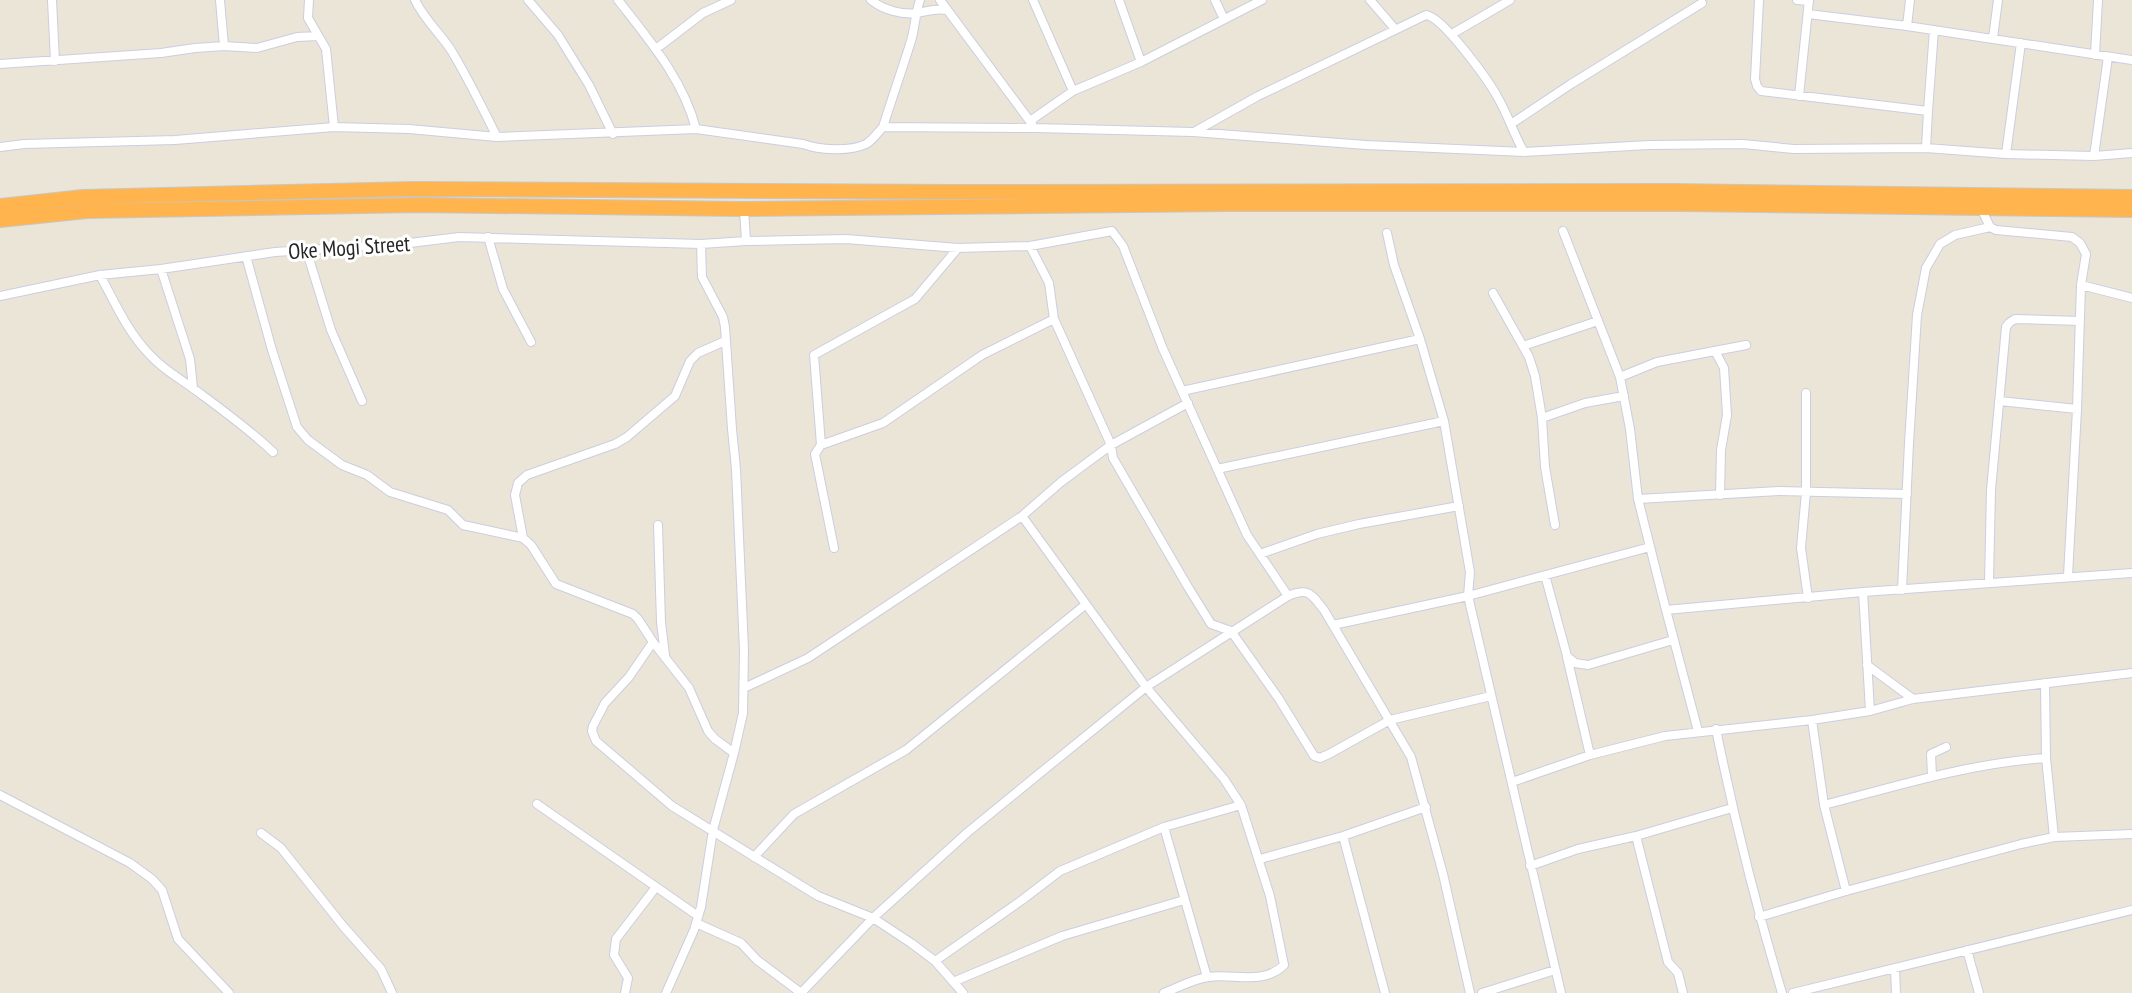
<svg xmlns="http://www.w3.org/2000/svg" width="2132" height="993" font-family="'PT Sans Narrow',sans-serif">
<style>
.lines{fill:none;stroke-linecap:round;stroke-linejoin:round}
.minor-casing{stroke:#cccde1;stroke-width:10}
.motorway-casing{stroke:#c7c7c7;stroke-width:16}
.minor{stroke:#fff;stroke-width:8}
.motorway{stroke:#ffb44d;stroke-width:14}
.labels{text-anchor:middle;stroke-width:6;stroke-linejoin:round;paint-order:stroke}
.street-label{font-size:22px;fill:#262626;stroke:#fff}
</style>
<rect width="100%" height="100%" fill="#eae5d7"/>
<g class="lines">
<defs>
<path id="minor" d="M52,0L55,61
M220,0L224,46
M309,0L308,18L326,49L334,127
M415,0C424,19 439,32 451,50C468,78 482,107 497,137
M528,0L558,35L589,85L613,134
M618,0C649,40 683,79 696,129
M871,0C883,10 902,15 918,13C928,11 936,8 947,10
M940,0L1032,124
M1033,0L1073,91
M1119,0L1141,62
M1215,0L1224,19
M1370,0L1395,29
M1759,0L1755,79L1757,86L1761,91L1928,111L1926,148
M1797,0L1808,1
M1808,14L1907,26L2132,60
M1907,26L1910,0
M1452,34L1510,0
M1993,38L1998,0
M656,49L703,13L731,0
M2095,55L2098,0
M0,64L161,53L195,48L224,46L257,48L297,37L318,36
M1799,96L1809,0
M1928,111L1934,30
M1030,121L1073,91L1141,62L1262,0
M1511,124L1571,84L1702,3
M883,127C892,98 902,70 911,41C915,28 915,14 920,0
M1194,132L1258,96L1426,15C1443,17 1489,81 1498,98C1508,115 1514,135 1524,152
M0,147L24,144L175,140L334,127L409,129L497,137L696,129L803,144C819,150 849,152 866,144C872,141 878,132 883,127L1035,128L1193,132L1366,145L1524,152L1649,145L1743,144L1794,149L1926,148L2006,154L2094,156L2132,153
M2006,154L2021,43
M2094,156L2108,57
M1981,208L1990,227L1996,230L2072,237L2080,243L2086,254L2081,285L2077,409L2068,576
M744,209L746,241
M1563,231L1620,377L1630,429L1638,499L1666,610L1863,592L2132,573
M1387,233L1394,265L1420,339L1444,421L1470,572L1468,596L1561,993
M488,237L503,289L531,342
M1030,246L1049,283L1054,319
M306,249L331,330L362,401
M246,256L272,350L297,427L308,440L342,465L367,475L390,492L448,510L463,525L523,538L531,545L556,584L633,614L638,619L653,642L689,688L708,731L715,739L734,753
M161,269L190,359L193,388
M100,275C115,303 128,333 151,356C164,370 179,378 194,389C221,409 249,429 273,452
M2081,285L2132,298
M1493,293L1529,357L1535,376L1542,418L1545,467L1555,525
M0,296L100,275L161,269L275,252L402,244L459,237L701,244L746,241L846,239L958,248L1030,246L1112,231L1123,246L1163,349L1247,535L1288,596
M1523,346L1598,321
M1715,351L1724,368L1727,415L1721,450L1720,495
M1620,377L1657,362L1746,345
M1182,391L1420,339
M1806,393V492L1801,548L1808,598
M1999,401L2077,409
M1542,418L1585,403L1624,396
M821,445L883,423L982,355L1054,319L1111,445L1113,458L1188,587L1211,624L1231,631L1279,699L1314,756L1320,758L1329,754L1390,720L1491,696
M1217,469L1444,421
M1638,499L1779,491L1907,494
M1022,516L1146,687L1224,779L1241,805L1270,896L1284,965C1262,986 1234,973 1208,977C1193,979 1177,988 1164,993
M658,525L661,622L665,655
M523,538L515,495L518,483L527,475L615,444L627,437L675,396L690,361L698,353L725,341
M834,548L815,454L821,445L814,355L915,299L958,248
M1260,554L1317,534L1359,524L1459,506
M1545,575L1567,656L1575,663L1588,665L1673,640
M1989,582L1991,490L2006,327L2009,323L2015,319L2080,321
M1902,590L1909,443L1917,315L1926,268L1940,244L1955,235L1990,227
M1863,592L1870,711
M1666,610L1698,731
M1333,625L1468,596L1650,547
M653,642L629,677L605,703L593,726L592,731L596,741L672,806L818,896L873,918L911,943L935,961L963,993
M1567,657L1590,755
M1867,665L1913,699
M2045,683L2046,758L2054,837
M744,688L808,658L1022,516L1061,482L1111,445L1188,403
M1812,720L1824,805L1846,891
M1716,729C1734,818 1756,906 1782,993
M1932,776L1931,754L1946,747
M1512,782L1590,755L1665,736L1812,720L1870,711L1913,699L2132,673
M0,795L130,863L152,879L162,890L178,939L229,993
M537,804L698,916
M1824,805C1897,786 1970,763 2046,758
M1164,827L1207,977
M261,833L281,848L343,926L381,969L392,993
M1343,836L1385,993
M1636,836L1668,962L1678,973L1683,993
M754,857L794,814L906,750L1085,605
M1260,859L1343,836L1426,807
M1530,866L1578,849L1636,836L1732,808
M1759,917L1846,891L2021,844L2054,837L2132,834
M696,923L741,943L757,960L801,993
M1967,950L1979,993
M935,961L1022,900L1060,871L1164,827L1241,805
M1895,968L1896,993
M953,982L1062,936L1184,900
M625,993L628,978L614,955L616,939L656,887
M666,993L694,930L701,907L713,830L734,753L743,713L744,650L736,469L732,429L725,327L723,317L702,277L701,244
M801,993L873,918L968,832L1050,765L1146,687L1288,596C1309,587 1311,594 1324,610L1411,757L1443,874L1470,993
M1482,993L1555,970
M1793,993L2132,910"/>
<path id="motorway" d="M0,206L83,197L413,189L959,192L1672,191L2132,197
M0,220L87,211L418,205L744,209L1227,204H1682L2132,210"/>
</defs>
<use href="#minor" class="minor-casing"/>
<use href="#motorway" class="motorway-casing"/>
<use href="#minor" class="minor"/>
<use href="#motorway" class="motorway"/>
</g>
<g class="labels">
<g class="street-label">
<text transform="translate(349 247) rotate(-4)" y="8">Oke Mogi Street</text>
</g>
</g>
</svg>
